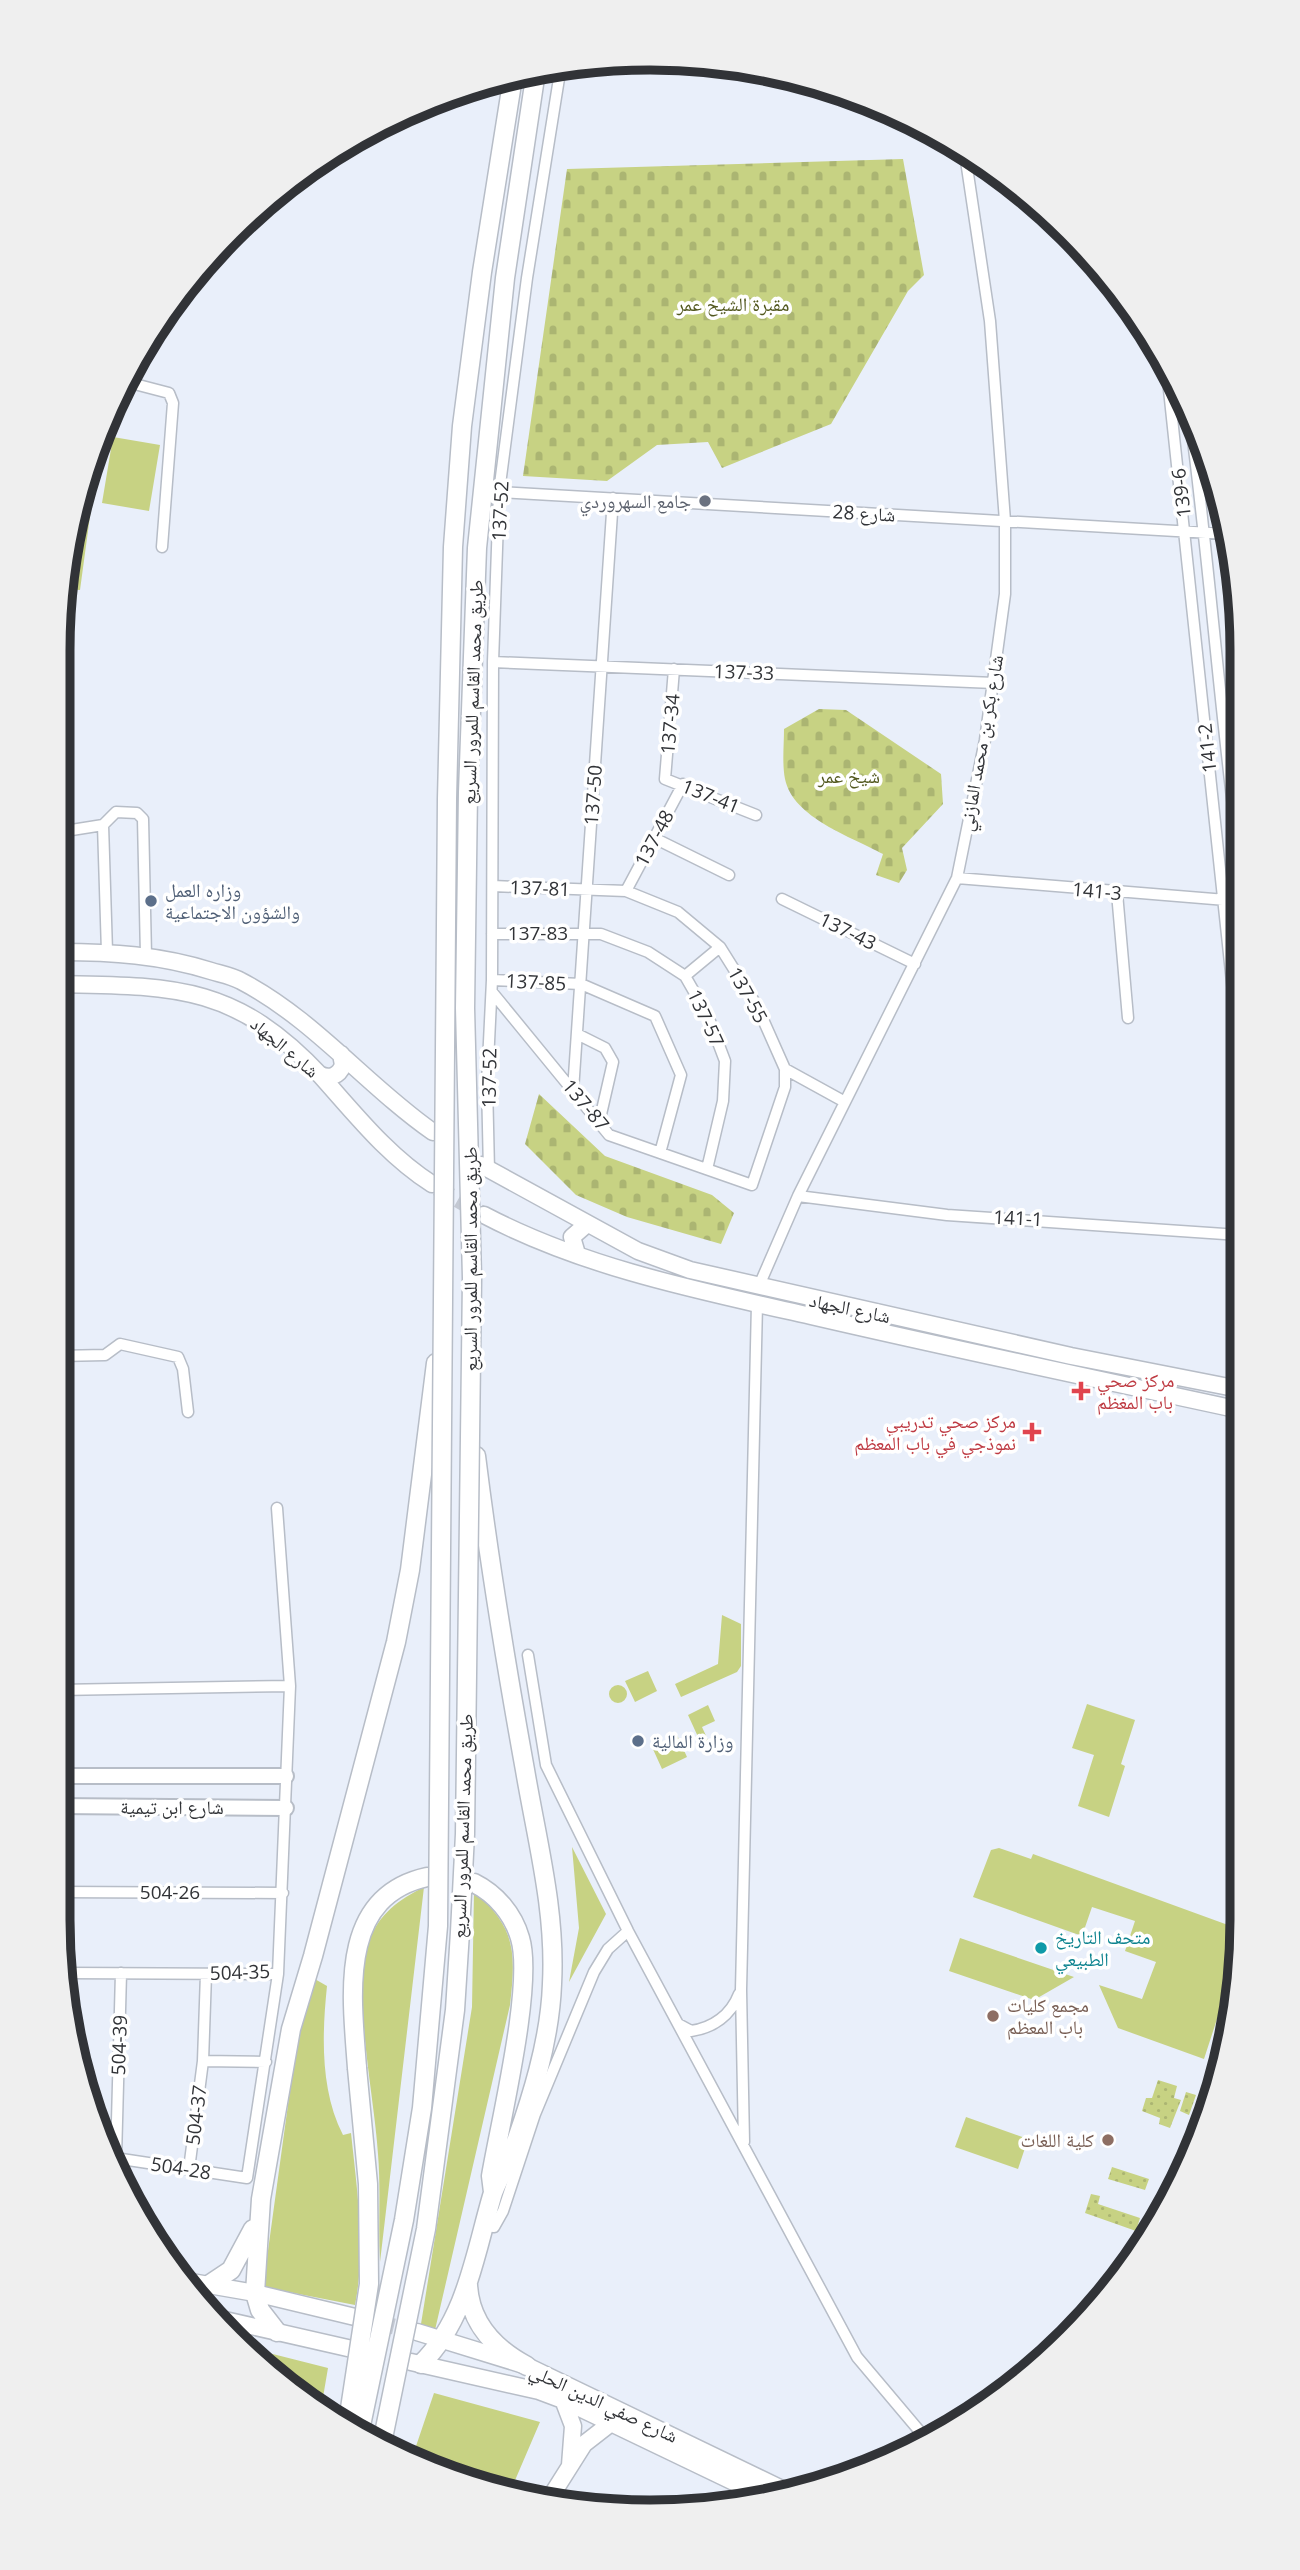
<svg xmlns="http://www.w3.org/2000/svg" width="1300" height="2570" font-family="'Open Sans','Noto Naskh Arabic',sans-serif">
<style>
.grass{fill:#c7d283}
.cemetery{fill:url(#cemetery-stones)}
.garden{fill:url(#garden-dots)}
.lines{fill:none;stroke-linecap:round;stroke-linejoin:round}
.primary-tunnel{stroke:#c4c9d3;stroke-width:16;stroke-dasharray:16 8;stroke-linecap:butt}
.street-casing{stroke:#b7bdc7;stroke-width:13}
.secondary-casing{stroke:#b7bdc7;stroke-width:18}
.primary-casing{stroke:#b7bdc7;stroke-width:19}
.highway-casing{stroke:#b7bdc7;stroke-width:21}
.street{stroke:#fff;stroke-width:10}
.secondary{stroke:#fff;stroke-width:14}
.primary{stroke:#fff;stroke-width:16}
.highway{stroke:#fff;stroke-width:18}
.highway-bridge-casing{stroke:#b7bdc7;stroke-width:21;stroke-linecap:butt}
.highway-bridge{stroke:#fff;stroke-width:18}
.worship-dot{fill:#6b7280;stroke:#fff;stroke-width:2.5}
.service-dot{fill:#5c6f8a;stroke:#fff;stroke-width:2.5}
.health-dot{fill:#e0444e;stroke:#fff;stroke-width:2.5}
.culture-dot{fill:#0f9aa8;stroke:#fff;stroke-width:2.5}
.education-dot{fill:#8d6e63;stroke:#fff;stroke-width:2.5}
.labels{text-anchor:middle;stroke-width:7;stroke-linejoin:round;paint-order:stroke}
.park-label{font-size:19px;fill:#52581f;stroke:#fff}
.street-label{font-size:19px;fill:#313337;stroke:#fff}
.worship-label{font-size:19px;fill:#5b616d;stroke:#fff;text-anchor:end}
.service-label{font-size:19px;fill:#4e5e75;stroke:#fff;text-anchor:start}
.health-label{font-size:19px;fill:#be3a42;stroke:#fff;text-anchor:start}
.culture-label{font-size:19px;fill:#0d838f;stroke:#fff;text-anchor:start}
.education-label{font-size:19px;fill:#785e54;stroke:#fff;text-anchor:start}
.rim{fill:none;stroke:#313337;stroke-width:9}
</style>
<defs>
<pattern id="cemetery-stones" width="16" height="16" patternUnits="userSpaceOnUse" patternTransform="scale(1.75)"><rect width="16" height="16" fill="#c7d283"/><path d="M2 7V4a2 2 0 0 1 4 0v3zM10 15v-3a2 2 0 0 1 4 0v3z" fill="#abb572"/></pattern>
<pattern id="garden-dots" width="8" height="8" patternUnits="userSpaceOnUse" patternTransform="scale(1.75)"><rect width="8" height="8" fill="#c7d283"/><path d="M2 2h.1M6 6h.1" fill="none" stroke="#abb572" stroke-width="1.8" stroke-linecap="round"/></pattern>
</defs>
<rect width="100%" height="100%" fill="#e9effa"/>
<path class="grass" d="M101,435L80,590L63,589L78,497Z
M113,437L160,445L149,511L102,503Z
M722,1615L741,1624V1666L737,1672L681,1697L675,1684L718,1664Z
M648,1671L657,1691L635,1702L625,1681Z
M609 1694a9 9 0 1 1 18 0a9 9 0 1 1-18 0Z
M1087,1704L1135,1720L1121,1764L1125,1766L1109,1817L1078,1806L1094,1755L1072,1748Z
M708,1705L715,1721L702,1727L712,1749L705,1752L688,1715Z
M677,1735L687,1757L662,1769L652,1747Z
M572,1847L606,1914L569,1982L579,1928Z
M999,1848L1031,1859L1033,1854L1239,1929L1241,1945L1204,2059L1118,2028L1099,1985L1142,1999L1156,1962L1125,1951L1135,1921L1092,1907L1082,1936L973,1897L991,1850Z
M424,1887L380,2262C378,2226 381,2190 378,2154C375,2099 351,1991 369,1942C378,1914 400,1899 424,1887Z
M474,1891C516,1928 516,1952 510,2005L435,2330L421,2324L472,2007Z
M960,1938L1074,1977L1034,2000L949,1971Z
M313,1978L327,1986C322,2034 320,2090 343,2135L351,2133C357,2189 366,2250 355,2305L263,2287L297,2039Z
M966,2117L1028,2139L1018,2169L955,2147Z
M241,2346L328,2368L321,2409L259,2365Z
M434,2393L540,2422L510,2492L413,2455Z"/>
<path class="cemetery" d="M903,159L924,275L908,291L831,424L722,468L708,442L657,445L607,481L523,476L567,169Z
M819,709L846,710L941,774L943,804L902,848L907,870L899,883L876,875L883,854C852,837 793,818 785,779C782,764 784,745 784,729Z
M539,1094L605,1156L712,1195L734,1213L721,1244L627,1217L576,1195L525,1144Z"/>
<path class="garden" d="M1158,2080L1177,2086L1174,2098L1181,2100L1170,2128L1159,2124L1160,2118L1142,2111L1146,2098H1152Z
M1186,2092L1196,2095L1189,2115L1180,2111Z
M1199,2103L1210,2105L1203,2123L1194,2121Z
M1112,2167L1149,2179L1145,2190L1108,2179Z
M1091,2194L1100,2196L1098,2204L1140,2218L1136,2231L1085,2213Z"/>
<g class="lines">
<path class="primary-tunnel" d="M437,1188L481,1213
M355,2317L417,2332"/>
<defs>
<path id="street" d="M1167,371L1239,1048
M123,381L169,393L173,403L162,547
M1190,417C1209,560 1219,703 1238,846
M499,492L1228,534
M493,662L994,683
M674,669L665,779L756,815
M103,825L107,952
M59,832L103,825L116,812L137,813L143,819L146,956
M654,838L729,875
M957,878L1238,901
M626,891L683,784
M1117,893L1128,1018
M782,899L915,964
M492,934H601L648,952L685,976L708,1016L725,1061L723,1101L707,1169
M63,952V832
M685,976L720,947
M492,980L581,984L655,1016L681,1075L660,1153
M492,992L609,1135L752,1185L785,1087V1069L757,1006L720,947L678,912L626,891L493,886
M577,1034L605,1048L613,1062L599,1123
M785,1069L845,1102
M573,1091L613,498
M489,1171L487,1083L492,980L493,662L499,492L527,278L561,66
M798,1196L947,1215L1239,1235
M758,1288L798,1196L957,878L985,740L1005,594V521L990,321L965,154
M58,1356L105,1355L120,1344L178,1357L183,1369L188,1412
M528,1655L546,1765L628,1931L857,2357L927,2440
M58,1690L290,1686
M58,1892L283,1893
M66,1973L278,1974L290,1686L277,1508
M678,2024L691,2031C713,2028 731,2015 739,1994
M203,2061L266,2062
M744,2142L741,1990L757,1304
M115,2158L247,2178L278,1974
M116,2158L121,1973
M189,2169L203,2061L206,1974
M484,2226L494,2227L503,2211L535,2114L594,1972L608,1949L628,1931
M240,2344L245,2325"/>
<path id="secondary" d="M58,1776H286
M58,1806L286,1808"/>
<path id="primary" d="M59,952C112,952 160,955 211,971C221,974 232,976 241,981C314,1019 367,1086 433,1132
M59,984C175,986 236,985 321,1076C355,1114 388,1156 432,1184
M319,1074C329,1080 339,1076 343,1065L341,1054
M481,1165L638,1251L690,1270L1071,1356L1239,1389
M484,1215C585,1268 700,1291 811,1316C953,1349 1097,1379 1240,1410
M577,1254L572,1237L587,1224
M180,2280L255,2293L355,2317
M216,2318L352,2349
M417,2332L527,2366L784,2490
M411,2362L539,2391L563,2400L763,2496
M562,2397L573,2426L570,2465
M548,2501L584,2444L611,2423"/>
<path id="highway" d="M474,1883C496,1894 513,1914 520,1938C534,1984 500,2123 491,2176L493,2192
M357,2068C352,1997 337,1897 427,1877
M468,2285C470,2323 495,2349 527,2366
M207,2286L231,2270L253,2229
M277,2332L260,2310L255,2293L261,2199L291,2029L313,1956L396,1642L410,1570L436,1363
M421,2364C466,2320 475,2254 492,2196C496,2182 506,2168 512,2153C531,2100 550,2041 552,1984C556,1911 537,1841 525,1770C506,1665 489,1561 476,1456"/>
</defs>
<use href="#street" class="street-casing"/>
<use href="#secondary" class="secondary-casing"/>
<use href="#primary" class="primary-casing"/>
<use href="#highway" class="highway-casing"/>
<use href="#street" class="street"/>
<use href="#secondary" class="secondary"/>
<use href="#primary" class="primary"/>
<use href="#highway" class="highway"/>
<defs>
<path id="highway-bridge" d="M347,2428L369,2284L368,2184L357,2068
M359,2435L404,2220L422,2108L438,1926L447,799L453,547L462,426L482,272L513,77
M382,2443L426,2229L455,2010L460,1932L465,1834L472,1278L465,1008L468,792L477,548L505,278L536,71"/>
</defs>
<use href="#highway-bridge" class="highway-bridge-casing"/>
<use href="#highway-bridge" class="highway-bridge"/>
</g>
<circle class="worship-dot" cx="705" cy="501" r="7"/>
<g class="service-dot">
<circle cx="151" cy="901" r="7"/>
<circle cx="638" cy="1741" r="7"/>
</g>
<g class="health-dot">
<path d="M1077.5 1380.5h7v7h7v7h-7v7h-7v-7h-7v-7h7z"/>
<path d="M1028.5 1421.5h7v7h7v7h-7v7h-7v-7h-7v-7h7z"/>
</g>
<circle class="culture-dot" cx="1041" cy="1948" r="7"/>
<g class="education-dot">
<circle cx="993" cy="2016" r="7"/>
<circle cx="1108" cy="2140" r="7"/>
</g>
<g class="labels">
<g class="park-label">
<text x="733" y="311">مقبرة الشيخ عمر</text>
<text x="849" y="783">شيخ عمر</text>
</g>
<g class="street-label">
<text transform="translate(1181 493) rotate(-97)" y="7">139-6</text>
<text transform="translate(500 511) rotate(-87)" y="7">137-52</text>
<text transform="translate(864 513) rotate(3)" y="7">شارع 28</text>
<text transform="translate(744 672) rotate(2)" y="7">137-33</text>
<text transform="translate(472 692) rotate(-88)" y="7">طريق محمد القاسم للمرور السريع</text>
<text transform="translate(670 724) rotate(-85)" y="7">137-34</text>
<text transform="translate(981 743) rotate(-80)" y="7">شارع بكر بن محمد المازني</text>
<text transform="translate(1207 748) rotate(-96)" y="7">141-2</text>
<text transform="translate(593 795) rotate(-86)" y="7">137-50</text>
<text transform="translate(711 796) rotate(22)" y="7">137-41</text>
<text transform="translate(654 838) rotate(-62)" y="7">137-48</text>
<text transform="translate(540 888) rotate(2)" y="7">137-81</text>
<text transform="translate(1097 891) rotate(5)" y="7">141-3</text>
<text transform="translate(848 931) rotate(26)" y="7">137-43</text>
<text x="538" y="940">137-83</text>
<text transform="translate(536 982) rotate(3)" y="7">137-85</text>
<text transform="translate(748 995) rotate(61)" y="7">137-55</text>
<text transform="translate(706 1018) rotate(65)" y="7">137-57</text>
<text transform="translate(285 1047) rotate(40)" y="7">شارع الجهاد</text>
<text transform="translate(489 1078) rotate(-89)" y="7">137-52</text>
<text transform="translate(586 1105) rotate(50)" y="7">137-87</text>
<text transform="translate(1018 1218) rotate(3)" y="7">141-1</text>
<text transform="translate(470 1259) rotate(-90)" y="7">طريق محمد القاسم للمرور السريع</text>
<text transform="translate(850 1308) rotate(12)" y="7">شارع الجهاد</text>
<text x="172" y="1814">شارع ابن تيمية</text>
<text transform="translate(462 1826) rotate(-88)" y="7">طريق محمد القاسم للمرور السريع</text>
<text x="170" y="1899">504-26</text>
<text transform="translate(240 1972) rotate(-2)" y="7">504-35</text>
<text transform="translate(119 2045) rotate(-88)" y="7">504-39</text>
<text transform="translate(196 2115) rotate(-83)" y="7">504-37</text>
<text transform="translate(181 2168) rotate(9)" y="7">504-28</text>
<text transform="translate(604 2403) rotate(25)" y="7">شارع صفي الدين الحلي</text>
</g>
<g class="worship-label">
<text x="691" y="508">جامع السهروردي</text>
</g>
<g class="service-label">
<text x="165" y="897">وزاره العمل<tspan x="165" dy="22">والشؤون الاجتماعية</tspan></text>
<text x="652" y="1748">وزارة المالية</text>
</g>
<g class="health-label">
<text x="1097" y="1387">مركز صحي<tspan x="1097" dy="22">باب المغظم</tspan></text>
<text x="1016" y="1428" text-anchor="end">مركز صحي تدريبي<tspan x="1016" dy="22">نموذجي في باب المعظم</tspan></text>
</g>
<g class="culture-label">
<text x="1055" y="1944">متحف التاريخ<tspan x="1055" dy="22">الطبيعي</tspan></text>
</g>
<g class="education-label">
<text x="1007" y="2012">مجمع كليات<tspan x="1007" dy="22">باب المعظم</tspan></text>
<text x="1094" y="2147" text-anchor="end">كلية اللغات</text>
</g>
</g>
<path d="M0 0H1300V2570H0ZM650 70H650A580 580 0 0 1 1230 650V1920A580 580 0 0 1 650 2500H650A580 580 0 0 1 70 1920V650A580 580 0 0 1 650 70Z" fill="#efefef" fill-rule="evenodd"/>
<path class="rim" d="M650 70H650A580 580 0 0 1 1230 650V1920A580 580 0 0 1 650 2500H650A580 580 0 0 1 70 1920V650A580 580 0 0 1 650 70Z"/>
</svg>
